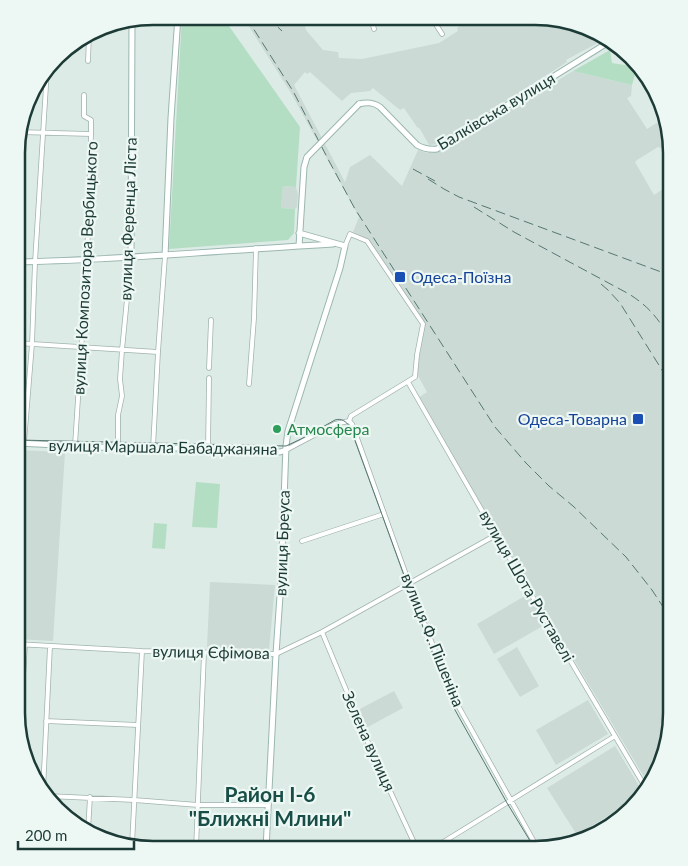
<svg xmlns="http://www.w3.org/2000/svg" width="688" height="866" font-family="Lato,sans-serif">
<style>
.built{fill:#cbdad5}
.green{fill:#b3dec3}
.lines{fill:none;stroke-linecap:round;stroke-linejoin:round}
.street-casing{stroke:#a0b3ae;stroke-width:5.5}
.secondary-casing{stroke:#9bb7b0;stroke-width:7}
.street{stroke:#fff;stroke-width:4}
.secondary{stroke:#fff;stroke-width:5}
.tram{stroke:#577772;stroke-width:1}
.rail{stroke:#577772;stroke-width:1;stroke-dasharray:10 5;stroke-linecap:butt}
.secondary-bridge-casing{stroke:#9bb7b0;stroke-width:7;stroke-linecap:butt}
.secondary-bridge{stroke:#fff;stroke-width:5}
.transit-dot{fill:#1a4fb4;stroke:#edf7f3;stroke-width:2}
.leisure-dot{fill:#2e9e5b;stroke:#edf7f3;stroke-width:2}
.labels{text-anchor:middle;stroke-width:4.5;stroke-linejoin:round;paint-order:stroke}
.street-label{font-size:16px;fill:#1d3b36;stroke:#edf7f3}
.transit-label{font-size:16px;fill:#164399;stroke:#edf7f3;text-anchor:start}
.leisure-label{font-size:16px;fill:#27864d;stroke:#edf7f3;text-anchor:start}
.district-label{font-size:21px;font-weight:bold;fill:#184e47;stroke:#edf7f3}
.rim{fill:none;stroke:#1d3b36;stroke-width:2.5}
</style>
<rect width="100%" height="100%" fill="#ddebe6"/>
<path class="built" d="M243,17H303L306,30L323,50L338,52L339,58L362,59L439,43L458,31L457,28L462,24L458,17H502L506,23L515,17H553L607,38L566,60L567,62L439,144L429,145L420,129L417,127L404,108L400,110L373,88L370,91L351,93L342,101L310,72L307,74L305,72L294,85L345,182L350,167L370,155L402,186L418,150L427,153L443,151L573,71L632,85L631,96L627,98L647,129L663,119L670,146L666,149L658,147L637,160L635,162L654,195L672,183L671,723L650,787L418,398L427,392L417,374L424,325L367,239L353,232L359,217L291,93Z
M283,186L296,187L298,195L297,207L295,209L281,208Z
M17,450L65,452L53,641L16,639Z
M210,582L275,585L269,650L207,647Z
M530,593L548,623L494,654L477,624Z
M517,647L539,686L520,697L497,659Z
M394,691L403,708L364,729L356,711Z
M588,700L608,734L556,765L536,730Z
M615,746L644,794L577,835L547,788Z"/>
<path class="green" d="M182,16H222L300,127L296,187L283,186L281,208L295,209L294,233L288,240L169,249Z
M610,50L612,63L637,67L632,85L573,71Z
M196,482L220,484L217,528L192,527Z
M154,523L167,524L165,549L152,548Z"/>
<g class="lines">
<defs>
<path id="street" d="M371,17L374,29
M431,17L442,34
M78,41L89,42
M88,61L89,35
M654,88L656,93
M18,132L91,134
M17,343L158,352
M209,368L211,320
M408,382L496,535L647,790
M249,384L254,318L256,248
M349,421L352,424L409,583L451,693L538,849
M24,443L32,344L35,262L47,70
M75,445L87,259L91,134V120L84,116V95
M118,448V415L122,396L120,379L122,350L131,258
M153,448L158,352L165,256
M208,448L209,378
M286,450L335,424L349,421L351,416L415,377L417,355L423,324L367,241L350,234L345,246
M302,541L384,514
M322,632L372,752L417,849
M16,644L142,651L276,654L322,632L496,535
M46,721L138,725
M20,729L25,645
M43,791L50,646
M48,796L134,800L198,805H268
M88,831L90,797
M132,845L142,651
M196,849L204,653
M432,849L615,736"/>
<path id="secondary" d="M359,104C367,102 373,102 380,107L417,145C424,149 429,150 437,149L612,40
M299,246L304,167L307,157
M165,256L171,118L178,16
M131,258L132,20
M17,262C123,260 228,250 333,244
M17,443L118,448H208L280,452L286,450
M266,849L276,654L281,581L286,446L288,431L340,268L345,246L299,233"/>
</defs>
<use href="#street" class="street-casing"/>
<use href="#secondary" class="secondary-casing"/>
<use href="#street" class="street"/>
<use href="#secondary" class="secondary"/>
<path class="tram" d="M17,440L286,446L301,439L335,420C341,418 346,421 350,427L450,701L507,803L535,849
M593,835L615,821"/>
<path class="rail" d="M246,17L293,91L329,161L355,209L495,427L526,463L549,486L573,506L626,557L652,590L671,619
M267,17L282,31
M413,169L435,181
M428,179L444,189L459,197L672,276
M474,207L514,232L629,294C651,308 658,319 672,341
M601,284L608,290L620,303L672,386"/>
<defs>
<path id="secondary-bridge" d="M307,157L359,104"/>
</defs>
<use href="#secondary-bridge" class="secondary-bridge-casing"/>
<use href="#secondary-bridge" class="secondary-bridge"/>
</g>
<g class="transit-dot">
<rect x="394" y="271" width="12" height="12" rx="2.5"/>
<rect x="632" y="413" width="12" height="12" rx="2.5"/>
</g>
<circle class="leisure-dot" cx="277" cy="429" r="5"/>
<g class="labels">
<g class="street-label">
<text transform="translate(496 111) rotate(-31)" y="6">Балківська вулиця</text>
<text transform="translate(128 219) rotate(-88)" y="6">вулиця Ференца Ліста</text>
<text transform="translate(85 268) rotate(-87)" y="6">вулиця Композитора Вербицького</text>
<text transform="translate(163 447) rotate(1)" y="6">вулиця Маршала Бабаджаняна</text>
<text transform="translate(282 543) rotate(-88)" y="6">вулиця Бреуса</text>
<text transform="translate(527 586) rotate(60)" y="6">вулиця Шота Руставелі</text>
<text transform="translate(433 640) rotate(68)" y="6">вулиця Ф. Пішеніна</text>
<text transform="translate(211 652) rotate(1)" y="6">вулиця Єфімова</text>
<text transform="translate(369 741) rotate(66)" y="6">Зелена вулиця</text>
</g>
<g class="transit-label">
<text x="411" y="283">Одеса-Поїзна</text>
<text x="627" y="425" text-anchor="end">Одеса-Товарна</text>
</g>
<g class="leisure-label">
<text x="287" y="435">Атмосфера</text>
</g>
<g class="district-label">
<text x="270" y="802">Район І-6<tspan x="270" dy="24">"Ближні Млини"</tspan></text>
</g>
</g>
<path d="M0 0H688V866H0ZM153 25H535A128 128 0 0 1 663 153V713A128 128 0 0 1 535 841H153A128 128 0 0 1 25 713V153A128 128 0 0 1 153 25Z" fill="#edf7f3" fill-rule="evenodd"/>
<path class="rim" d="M153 25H535A128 128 0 0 1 663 153V713A128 128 0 0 1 535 841H153A128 128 0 0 1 25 713V153A128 128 0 0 1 153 25Z"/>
<path d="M18 841v8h116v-8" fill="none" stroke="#1d3b36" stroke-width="2.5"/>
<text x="25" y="841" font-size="15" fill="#1d3b36" stroke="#edf7f3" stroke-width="4" paint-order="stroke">200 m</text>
</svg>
